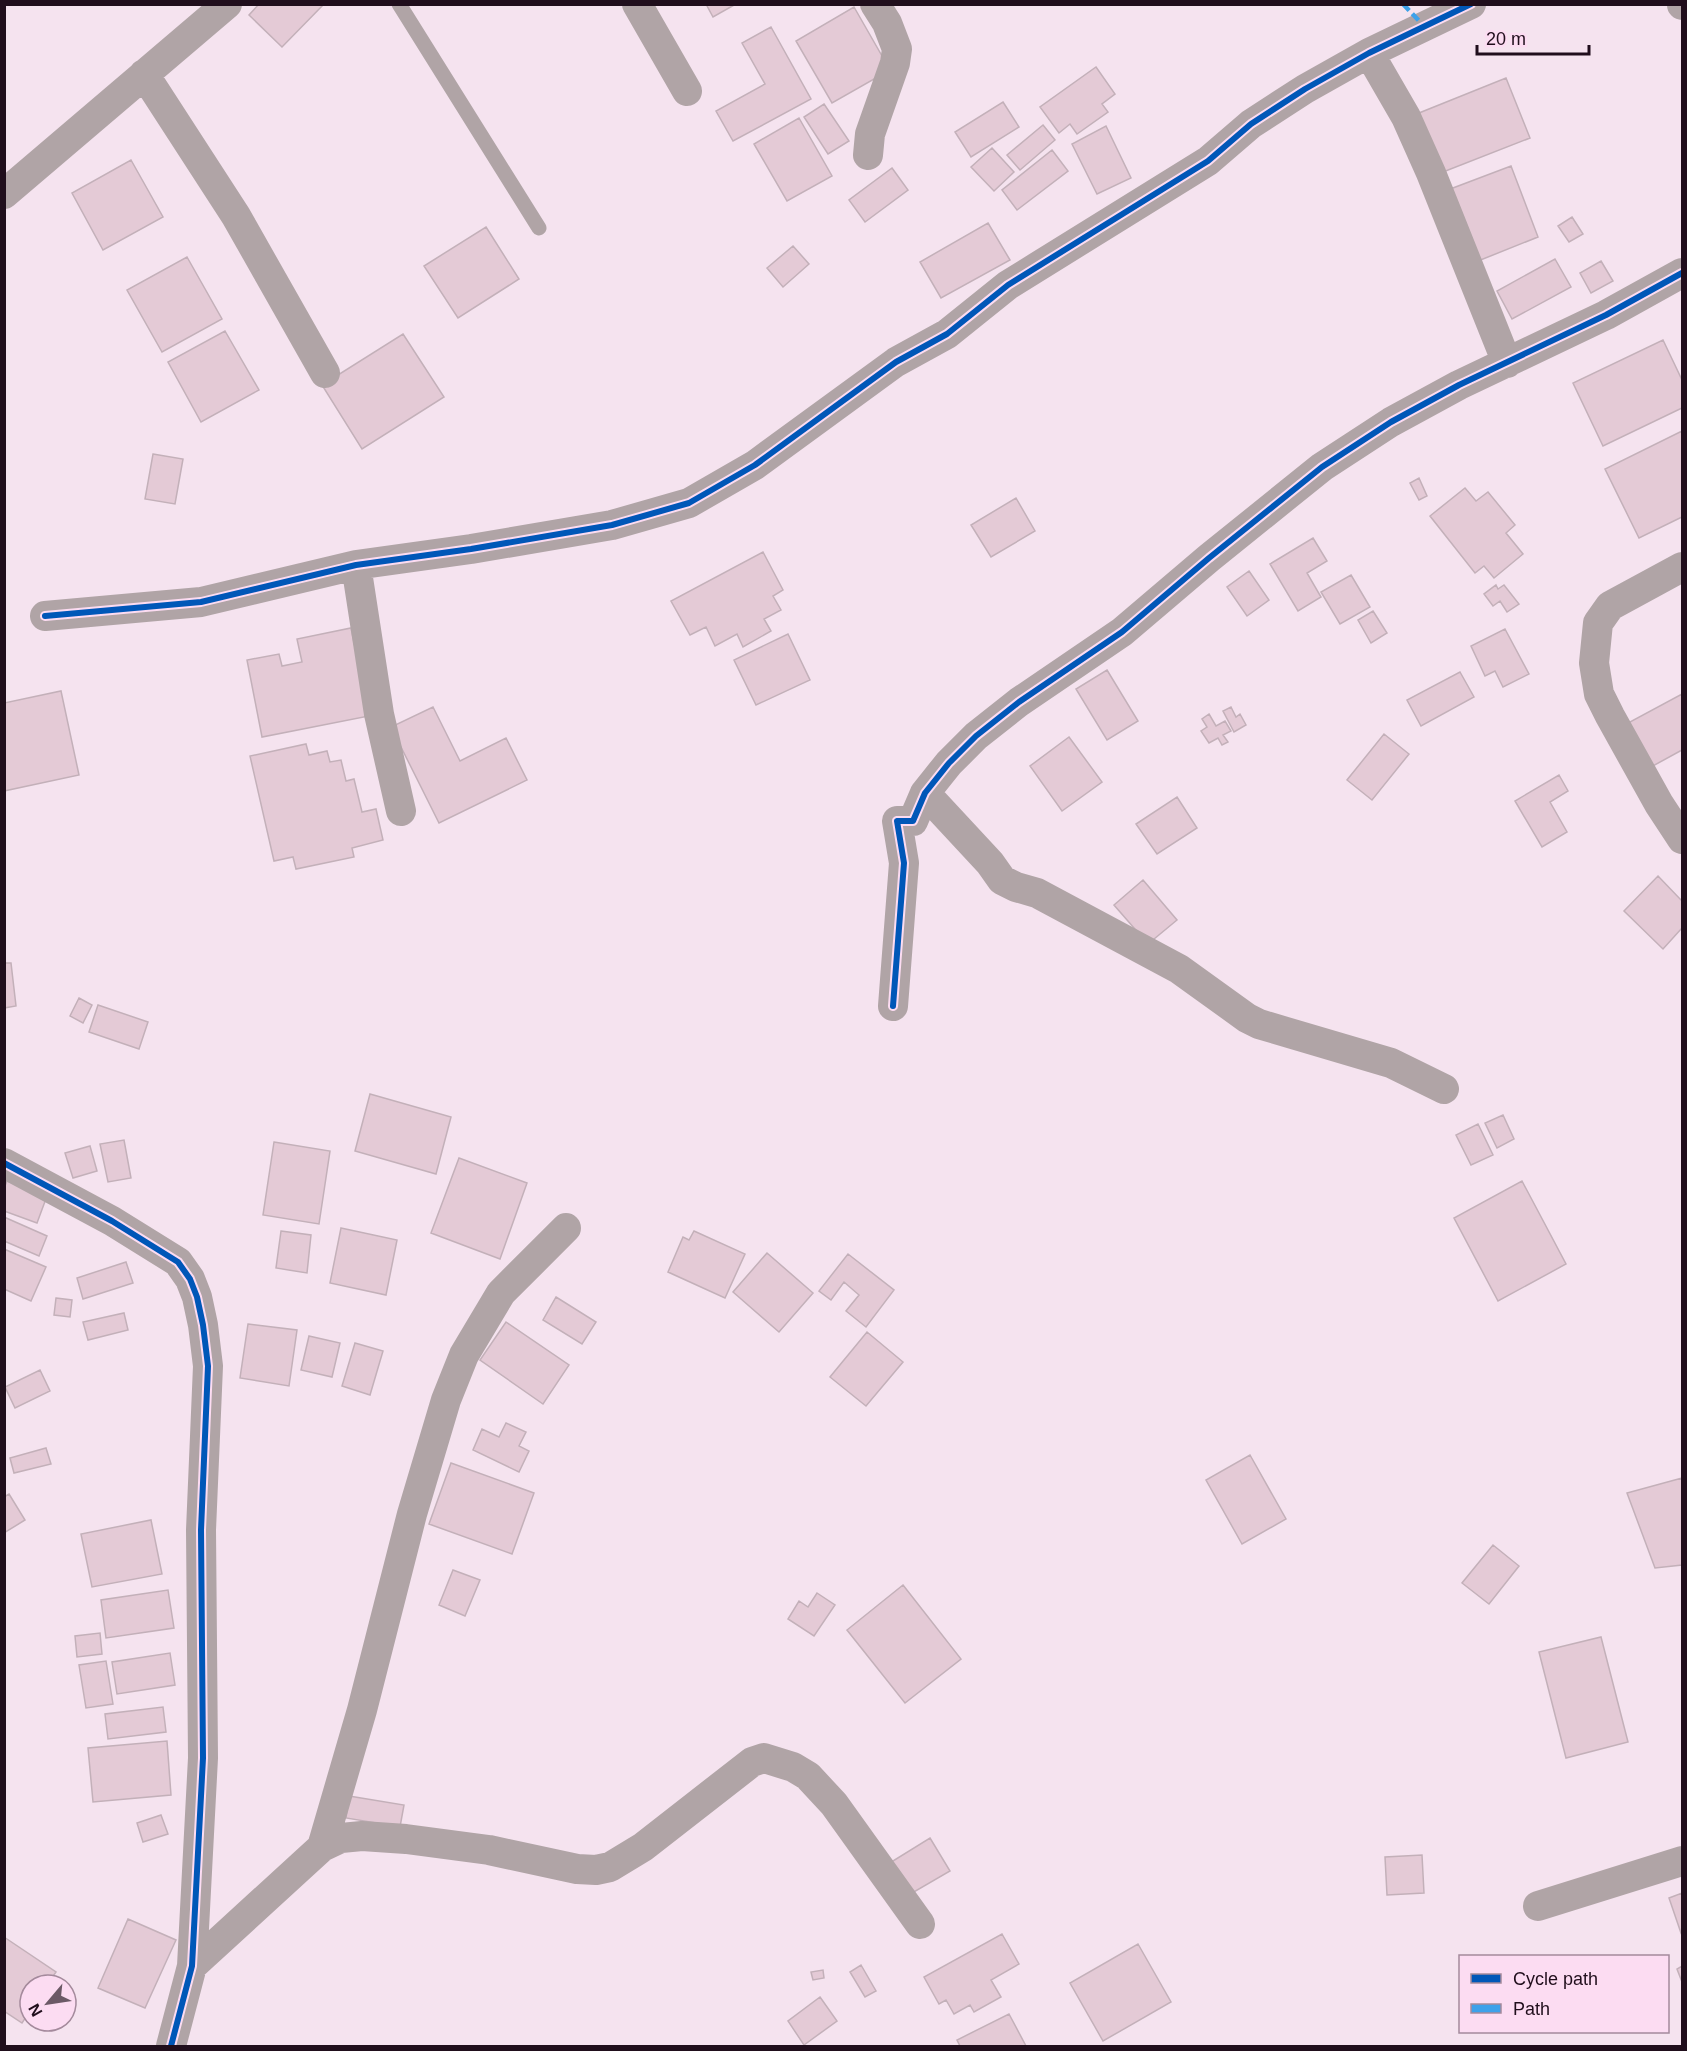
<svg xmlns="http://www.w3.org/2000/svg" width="1687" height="2051" font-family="Arial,sans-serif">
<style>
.building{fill:#e4cad6;stroke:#c3b0b9;stroke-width:1.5}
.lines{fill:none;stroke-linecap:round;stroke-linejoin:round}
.lane{stroke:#b0a4a6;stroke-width:15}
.street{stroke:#b0a4a6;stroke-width:30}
.quiet{stroke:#3da1ea;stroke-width:4.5;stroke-dasharray:9 4.5;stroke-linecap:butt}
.cycleway-casing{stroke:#fcdcf2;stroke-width:10}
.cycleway{stroke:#0057b8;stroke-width:6}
</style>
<rect width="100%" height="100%" fill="#f5e3ef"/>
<path class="building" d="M259,4H324L282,47L249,15Z
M706,4H736L713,17Z
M854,7L890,70L832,103L796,41Z
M771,27L811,99L733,141L716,111L765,84L742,43Z
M1096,67L1115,94L1102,104L1108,112L1077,134L1070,124L1059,133L1040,107Z
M1506,78L1530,138L1443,172L1419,113Z
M1003,102L1019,127L971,157L955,132Z
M824,104L849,141L828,154L804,117Z
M799,118L832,176L787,201L754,144Z
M1043,125L1055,140L1020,170L1007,155Z
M1106,126L1131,178L1097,194L1072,144Z
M992,148L1014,172L994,191L971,167Z
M1052,150L1068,171L1017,210L1002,190Z
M131,160L163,217L103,250L72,193Z
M1511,166L1538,237L1473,263L1445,191Z
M892,168L908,190L865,222L849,200Z
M1572,217L1583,234L1569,242L1558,226Z
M988,223L1010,260L941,298L920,262Z
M486,227L519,279L458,318L424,266Z
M793,246L809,264L783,287L767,268Z
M187,257L222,319L162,352L127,290Z
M1555,259L1571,287L1512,319L1497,291Z
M1601,261L1613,281L1591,293L1580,273Z
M225,331L259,390L201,422L168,362Z
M403,334L444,397L362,449L322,385Z
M1663,340L1682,380V408L1603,446L1573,383Z
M1682,431V517L1639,538L1605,469Z
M153,454L183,459L175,504L145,499Z
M1419,478L1427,496L1419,500L1410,483Z
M1465,488L1476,501L1488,492L1515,525L1506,533L1523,554L1494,578L1484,566L1475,573L1430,516Z
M1016,498L1035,531L991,557L971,525Z
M1313,538L1327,561L1307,573L1321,597L1298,611L1270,564Z
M763,552L783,590L773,596L781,610L764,619L771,631L743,647L737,634L715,646L706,627L690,635L671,601Z
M1249,571L1269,600L1247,616L1227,587Z
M1351,575L1370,607L1340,624L1321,592Z
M1496,585L1498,589L1504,585L1519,604L1507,612L1500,601L1493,606L1484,594Z
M1373,611L1387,633L1371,643L1358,620Z
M351,628L369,716L262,737L247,660L279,654L282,666L302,662L297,639Z
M1505,629L1529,674L1503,687L1495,671L1485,676L1471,646Z
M788,634L810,680L756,705L734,660Z
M1107,670L1138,721L1107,740L1076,689Z
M1460,672L1474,697L1421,726L1407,700Z
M61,691L79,775L4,791V703Z
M1682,694V750L1651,767L1628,723Z
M433,707L460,761L506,738L527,780L439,823L391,727Z
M1231,707L1236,717L1240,714L1246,725L1234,732L1223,711Z
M1209,714L1216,726L1225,721L1231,731L1223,735L1228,742L1222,745L1218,738L1209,743L1201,731L1207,727L1202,719Z
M1384,734L1409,754L1372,800L1347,780Z
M1069,737L1102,782L1062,811L1030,766Z
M306,744L309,755L327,751L330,762L341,760L346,781L354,779L362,812L376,809L383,840L352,848L354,857L296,869L293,857L274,861L250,756Z
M1559,775L1568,791L1550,802L1567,832L1542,847L1515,801Z
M1177,797L1197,828L1157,854L1136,824Z
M1658,876L1682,901V928L1663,949L1624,911Z
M1143,880L1177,920L1148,944L1114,905Z
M4,963H11L16,1006L4,1008Z
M79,998L92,1005L83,1023L70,1016Z
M98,1005L148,1022L139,1049L89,1032Z
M370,1094L451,1117L436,1174L355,1151Z
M1503,1115L1514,1139L1497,1148L1485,1123Z
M1478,1124L1493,1155L1471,1165L1456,1135Z
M124,1140L131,1178L108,1182L100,1144Z
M274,1142L330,1151L319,1224L263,1215Z
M90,1146L97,1171L73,1178L65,1153Z
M459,1158L527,1183L500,1259L431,1233Z
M7,1181L47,1196L37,1223L4,1211V1188Z
M1522,1181L1566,1264L1498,1301L1454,1218Z
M4,1217L47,1236L39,1256L4,1241Z
M341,1228L397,1240L386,1295L330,1283Z
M281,1231L311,1235L307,1273L276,1268Z
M694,1231L745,1254L725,1298L668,1272L683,1237L689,1240Z
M4,1249L46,1267L31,1301L4,1289Z
M767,1253L813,1293L779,1332L733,1292Z
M848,1254L894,1290L866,1327L846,1311L859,1295L844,1282L831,1300L819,1291Z
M126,1262L133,1283L83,1299L77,1278Z
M556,1297L596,1322L582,1344L543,1320Z
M56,1298L72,1300L70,1317L54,1315Z
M124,1313L128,1330L88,1340L83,1322Z
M506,1322L569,1365L543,1404L480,1360Z
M248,1324L297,1330L289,1386L240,1378Z
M867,1332L903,1362L866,1406L830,1377Z
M309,1336L340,1343L332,1377L301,1370Z
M355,1343L383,1351L370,1395L342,1386Z
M40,1370L50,1391L15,1408L5,1387Z
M506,1423L526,1432L519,1446L529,1451L519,1472L473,1450L482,1429L499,1437Z
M46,1448L51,1464L14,1473L10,1458Z
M1250,1455L1286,1519L1242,1544L1206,1480Z
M451,1463L534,1493L512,1554L429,1524Z
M1682,1478V1565L1655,1568L1627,1493Z
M9,1494L25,1520L4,1533V1497Z
M151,1520L162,1574L92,1587L81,1534Z
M1493,1545L1519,1566L1489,1604L1462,1583Z
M453,1570L480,1580L465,1616L439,1605Z
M903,1585L961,1659L905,1703L847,1630Z
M168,1590L174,1628L106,1638L101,1600Z
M817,1593L835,1605L814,1636L788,1619L799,1601L808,1607Z
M100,1633L102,1654L77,1657L75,1636Z
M1601,1637L1628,1742L1566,1758L1539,1652Z
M170,1653L175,1685L117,1694L112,1662Z
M106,1661L113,1704L86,1708L79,1665Z
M163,1707L166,1732L108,1739L105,1714Z
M167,1741L171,1795L93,1802L88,1748Z
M349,1796L404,1805L400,1827L346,1818Z
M161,1815L168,1834L143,1842L137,1823Z
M930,1838L950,1871L907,1896L888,1864Z
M1422,1855L1424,1893L1387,1895L1385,1857Z
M1682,1893V1932L1681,1933L1669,1898Z
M128,1919L176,1940L145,2008L98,1988Z
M1002,1934L1019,1964L991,1980L1001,1997L974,2012L970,2005L954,2014L946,2000L939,2004L924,1977Z
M4,1937L56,1972L47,1985H30V2011L22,2023L4,2011Z
M1138,1944L1171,2002L1103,2041L1070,1983Z
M861,1965L876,1991L865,1997L850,1972Z
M1682,1966V1982L1677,1969Z
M823,1970L824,1978L813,1980L811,1972Z
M820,1997L837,2021L804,2045L788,2021Z
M1009,2014L1026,2046H960L957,2040Z"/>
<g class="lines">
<path class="lane" d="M399,4L539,228"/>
<path class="street" d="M637,4L687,91
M1682,4V5
M1369,53L1406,117L1431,173L1507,363
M144,74L236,216L325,373
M868,155L870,134L895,63L897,49L887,23L875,4
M4,194L227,4
M356,565L379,714L401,811
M1682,567L1610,606L1598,623L1594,663L1599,694L1610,716L1659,804L1682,839
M45,616L201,602L356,565L471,549L612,525L689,503L755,465L896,362L947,334L1008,285L1208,161L1251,124L1305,89L1369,53L1471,4
M925,793L990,863L1002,880L1016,887L1037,893L1179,969L1247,1018L1259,1024L1391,1063L1444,1089
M893,1006L904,863L897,821H913L925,793L949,763L976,736L1019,702L1122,632L1209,558L1322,467L1391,422L1459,385L1606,315L1682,273
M4,1163L112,1221L178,1262L190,1279L197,1297L203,1325L208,1366L201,1530L203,1758L192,1966L171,2046
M322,1847L362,1710L412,1514L446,1400L464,1355L501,1293L566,1228
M1538,1906L1682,1861
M192,1966L322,1847L341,1838L362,1836L406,1839L489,1850L577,1869L596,1870L610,1867L643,1847L752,1762L764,1758L793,1767L808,1776L834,1804L920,1924"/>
<path class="quiet" d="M1403,4L1424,26"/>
<defs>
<path id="cycleway" d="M45,616L201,602L356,565L471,549L612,525L689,503L755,465L896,362L947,334L1008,285L1208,161L1251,124L1305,89L1369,53L1471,4
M893,1006L904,863L897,821H913L925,793L949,763L976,736L1019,702L1122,632L1209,558L1322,467L1391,422L1459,385L1606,315L1682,273
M4,1163L112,1221L178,1262L190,1279L197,1297L203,1325L208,1366L201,1530L203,1758L192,1966L171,2046"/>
</defs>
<use href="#cycleway" class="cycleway-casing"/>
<use href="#cycleway" class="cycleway"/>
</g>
<rect width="1687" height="2051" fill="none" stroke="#200e1c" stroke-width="12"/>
<rect x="1459" y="1955" width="210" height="78" fill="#fcdcf2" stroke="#a48a9c" stroke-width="1.5"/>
<rect x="1471" y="1974" width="30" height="9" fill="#0057b8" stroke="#a48a9c" stroke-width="1.5"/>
<text x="1513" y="1985" font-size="18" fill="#200e1c">Cycle path</text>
<rect x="1471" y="2004" width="30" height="9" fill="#3da1ea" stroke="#a48a9c" stroke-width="1.5"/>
<text x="1513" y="2015" font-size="18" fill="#200e1c">Path</text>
<g transform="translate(48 2003) rotate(241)"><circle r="28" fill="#fcdcf2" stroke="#a48a9c" stroke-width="1.5"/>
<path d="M0-4.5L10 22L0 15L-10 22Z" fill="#6b5966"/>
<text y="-9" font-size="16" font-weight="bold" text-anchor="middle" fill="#200e1c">N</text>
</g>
<path d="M1477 45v9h112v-9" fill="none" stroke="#200e1c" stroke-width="3"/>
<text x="1486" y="45" font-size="18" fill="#200e1c" stroke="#fcdcf2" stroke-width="4.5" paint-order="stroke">20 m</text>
</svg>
